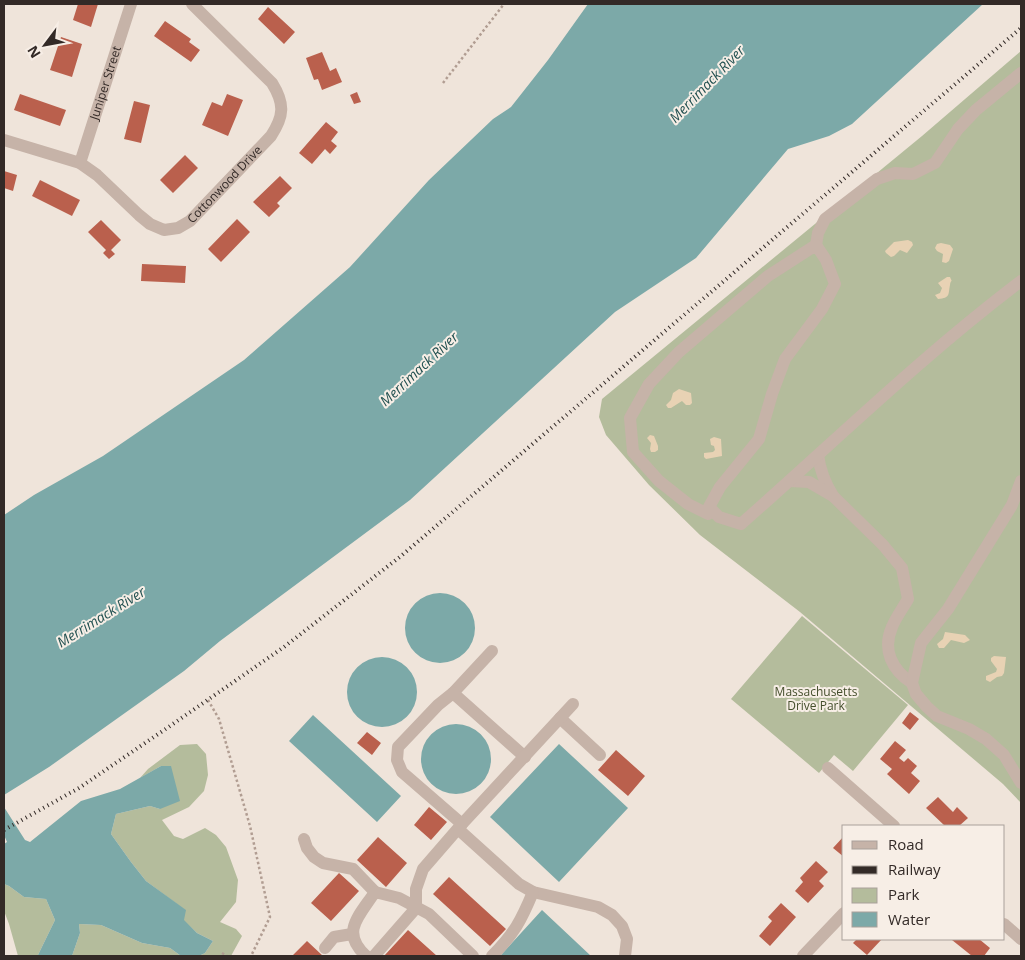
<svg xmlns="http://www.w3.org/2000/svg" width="1025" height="960" font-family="'Open Sans',sans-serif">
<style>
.green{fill:#b4bc9c}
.sand{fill:#e8d2b4}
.water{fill:#7ca9a8}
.building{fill:#ba604d}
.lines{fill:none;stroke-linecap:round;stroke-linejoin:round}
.path{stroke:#b19d92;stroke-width:2.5;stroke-dasharray:2.5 2.5;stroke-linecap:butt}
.minor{stroke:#c6b3a8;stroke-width:12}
.rail{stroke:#332a27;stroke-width:4;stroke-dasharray:1 4;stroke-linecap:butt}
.labels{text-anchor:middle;stroke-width:4;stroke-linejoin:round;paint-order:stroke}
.street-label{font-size:12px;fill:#332a27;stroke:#f7eee6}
.park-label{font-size:12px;fill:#454f2d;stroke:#f7eee6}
.water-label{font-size:14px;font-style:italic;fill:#215050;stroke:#f7eee6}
</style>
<rect width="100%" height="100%" fill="#efe4da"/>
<path class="green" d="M1021,51V803L1003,784L800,612L700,535L649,485L606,435L599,417L602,399L922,136Z
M802,616L908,705L853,771L834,755L819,773L731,699Z
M197,744L206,754L208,775L204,791L189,807L162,820L174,836L183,839L205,828L216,835L226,847L238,880L236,902L220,922L236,929L242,936L231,956H199L205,953L213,941L197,933L183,920L185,910L146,881L131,862L111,834L116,814L150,806L160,809L161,766L140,778L148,769L180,745Z
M4,884L9,886L24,897L46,899L55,920L38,955L35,956H18L9,924L4,911Z
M79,924L101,925L142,943L170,948L181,956H72L80,933Z"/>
<path class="sand" d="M908,240L912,242L913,245L907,253L900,250L894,256L891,257L886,253L885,251L894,242Z
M941,243L950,245L953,249L949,261L946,263L942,262L943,254L937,251L935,248L937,244Z
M947,277H950C953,284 951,278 950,285C948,294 951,298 938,299L935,295L940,293L942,288L938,283Z
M679,389L691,393L692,403L690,405H686L682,401L671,408H668L666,405L671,400L673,393Z
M650,435L654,436L658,446V450L655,452H651L650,449L651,443L647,438Z
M714,437L721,439L722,456L706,459L704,457V453L713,452L715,450L714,446L711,445L710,439Z
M945,632L965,635L970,640L964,643L951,640L944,648H939L937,644L943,639Z
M994,656L1006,657L1004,673L1002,676L997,677L990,682L986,680V676L996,672L997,669L991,661V658Z"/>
<path class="water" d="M588,4H983L852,124L829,136L788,149L696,258L615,312L410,500L220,641L184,671L49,767L4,795V515L34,495L103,456L244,360L350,267L429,180L493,119L511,107L548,60Z
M405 628a35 35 0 1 1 70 0a35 35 0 1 1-70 0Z
M347 692a35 35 0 1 1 70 0a35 35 0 1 1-70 0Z
M313,715L401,796L377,822L289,741Z
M421 759a35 35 0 1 1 70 0a35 35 0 1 1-70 0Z
M559,744L628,808L559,882L490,817Z
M161,766H171L180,801L160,809L150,806L116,814L111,834L131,862L146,881L186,910L184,920L197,933L213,941L205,953L199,956H181L170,948L142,943L101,925L79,924L80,933L72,956H35L38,955L55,920L46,899L24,897L9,886L4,884V844L7,842L4,835V807L25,840L30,842L81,801L120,789Z
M542,910L591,956H500Z"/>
<path class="building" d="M78,4H98L91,27L73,20Z
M268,7L295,32L284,44L258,19Z
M165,21L191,39L189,42L200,50L191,62L154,36Z
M61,37L82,44L72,77L50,70Z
M322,52L330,71L336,68L342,82L322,90L318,79L314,80L306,58Z
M357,92L361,102L354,104L350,95Z
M20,94L66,110L60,126L14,110Z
M227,94L243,100L228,136L202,125L212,102L222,106Z
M134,101L150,105L141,143L124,139Z
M326,122L338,132L331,141L337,146L330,154L325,149L312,164L299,153Z
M185,155L198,168L173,193L160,180Z
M4,171L17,175L13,191L4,188Z
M280,176L292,188L277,203L280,206L269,217L253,202Z
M40,180L80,200L72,216L32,196Z
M237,219L250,232L221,262L208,249Z
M101,220L121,240L111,250L115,254L109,259L103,253L106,250L88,232Z
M142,264L186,266L185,283L141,281Z
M910,712L919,719L910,730L902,723Z
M367,732L381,743L372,755L357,743Z
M895,741L906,750L899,758L904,762L908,758L917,766L911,773L920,781L909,794L887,774L892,769L880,759Z
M616,750L645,776L628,796L598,770Z
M938,797L953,812L957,807L968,818L959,826H945L926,808Z
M429,807L447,822L431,840L414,825Z
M844,836V857L833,848Z
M378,837L407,863L386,887L357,860Z
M816,861L828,872L819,881L824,886L808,903L795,891L803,882L800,878Z
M339,873L359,891L331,921L311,903Z
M449,877L506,929L490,946L433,894Z
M781,903L796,917L770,946L759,936L772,921L768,917Z
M408,930L437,956H384Z
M857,939H882L867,955L853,943Z
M953,939H979L990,948L984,956H972L952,940Z
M307,941L323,956H292Z"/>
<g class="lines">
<path class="path" d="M443,83L504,4
M208,700L219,719L250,826L270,917L251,956
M222,953L227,956"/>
<g class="minor">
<path id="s1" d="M4,140L80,163L97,175L139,215L150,224L164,230L178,228L190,221L271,136C284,116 285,104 272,83L192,4"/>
<path id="s2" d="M80,163L131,4"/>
<path d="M816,245L818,233L825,219L877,179L895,173L913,174L935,163L958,129L976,110L1021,73"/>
<path d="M818,455C820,470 825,483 833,496"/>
<path d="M790,481L809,482L833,496L883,545L902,568L908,599C903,608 896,617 892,627C882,650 892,670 912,683"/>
<path d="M1021,481L1012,505L948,609L921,643L912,683L916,694L927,707L937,716L969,729L986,739L1004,755L1021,783"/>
<path d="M709,507L708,514L688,504L659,481L633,452L630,418L649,384L679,352L768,276L816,245L826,260L835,284L822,309L785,359L772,394L759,439L720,487L709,507L719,517L741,524C834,442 922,356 1021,281"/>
<path d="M453,693L492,651"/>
<path d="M560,718L600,755"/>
<path d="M828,768L894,826"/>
<path d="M462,824L402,772L397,760L398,747L438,705L453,693L525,757"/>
<path d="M458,829L519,884L533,892L598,907L612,915L622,926L627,939L625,956"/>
<path d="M304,839L307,848L314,857L323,863L353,869L375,892"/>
<path d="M1004,924L1021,939"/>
<path d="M325,948L334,937L352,934"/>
<path d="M366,956C340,932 359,916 375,892L399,898L429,914L473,956"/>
<path d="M374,956L416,908V889L423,869L462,824L573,704"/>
<path d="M492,956C514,934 521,921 533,892"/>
<path d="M803,956L844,913"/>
</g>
<path class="rail" d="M4,830L79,788L170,726L284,647L401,556L1021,28"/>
</g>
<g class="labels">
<g class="street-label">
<text dy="4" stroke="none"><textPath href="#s2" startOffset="84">Juniper Street</textPath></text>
<text dy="4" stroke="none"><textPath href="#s1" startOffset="266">Cottonwood Drive</textPath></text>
</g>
<g class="park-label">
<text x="816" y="696">Massachusetts<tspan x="816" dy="14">Drive Park</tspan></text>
</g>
<g class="water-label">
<text transform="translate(707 84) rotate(-46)" y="5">Merrimack River</text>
<text transform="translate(419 369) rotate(-43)" y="5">Merrimack River</text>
<text transform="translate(101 617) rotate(-32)" y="5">Merrimack River</text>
</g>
</g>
<rect width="1025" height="960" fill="none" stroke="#332a27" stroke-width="10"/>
<rect x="842" y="825" width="162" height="115" fill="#f7eee6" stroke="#a9a09a"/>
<rect x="852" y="841" width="25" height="8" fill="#c6b3a8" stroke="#a9a09a"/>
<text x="888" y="850" font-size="15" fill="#332a27">Road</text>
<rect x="852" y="866" width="25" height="8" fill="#332a27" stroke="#a9a09a"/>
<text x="888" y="875" font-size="15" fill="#332a27">Railway</text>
<rect x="852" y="888" width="25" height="15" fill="#b4bc9c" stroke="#a9a09a"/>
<text x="888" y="900" font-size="15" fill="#332a27">Park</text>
<rect x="852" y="912" width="25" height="15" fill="#7ca9a8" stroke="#a9a09a"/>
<text x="888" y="925" font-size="15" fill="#332a27">Water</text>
<g transform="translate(45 45) rotate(238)" stroke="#f7eee6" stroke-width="4" paint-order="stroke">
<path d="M0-4L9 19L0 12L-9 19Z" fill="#332a27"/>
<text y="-8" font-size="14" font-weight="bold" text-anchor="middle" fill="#332a27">N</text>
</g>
</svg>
